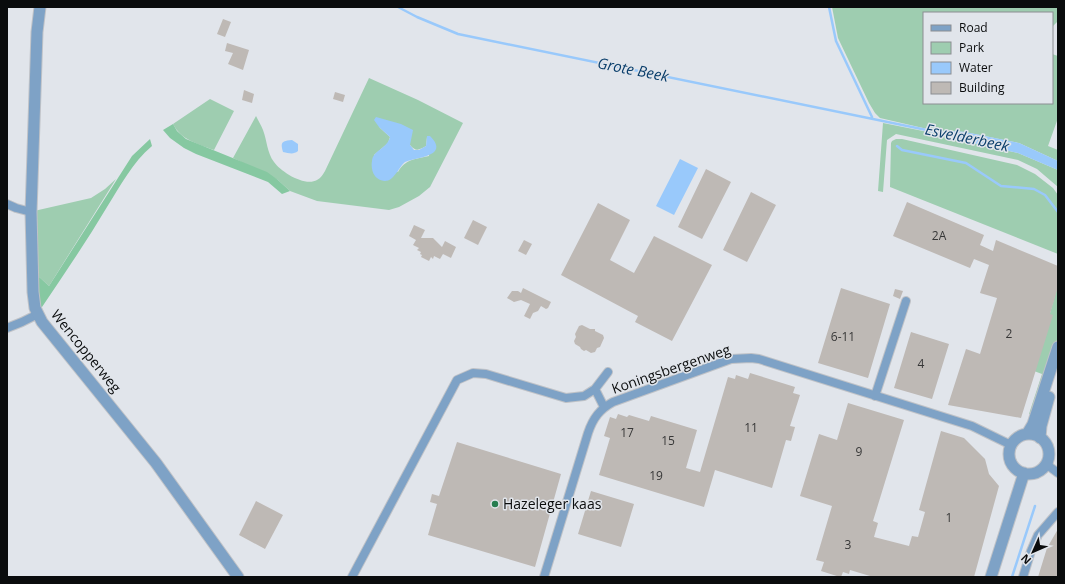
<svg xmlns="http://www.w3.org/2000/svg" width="1065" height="584" font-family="'Open Sans',sans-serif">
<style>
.green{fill:#9ecdb0;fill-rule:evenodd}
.forest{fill:#86c8a1}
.water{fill:#99c9fb}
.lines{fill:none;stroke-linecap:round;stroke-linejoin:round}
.stream{stroke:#99c9fb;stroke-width:2.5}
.building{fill:#beb9b5}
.minor-casing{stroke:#bfc2c7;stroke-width:10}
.tertiary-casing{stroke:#bfc2c7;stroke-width:13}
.minor{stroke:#7ea2c6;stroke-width:8}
.tertiary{stroke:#7ea2c6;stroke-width:11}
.poi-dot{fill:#267d50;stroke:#e1e5eb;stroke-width:1.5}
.labels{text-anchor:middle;stroke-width:3;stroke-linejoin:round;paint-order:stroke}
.number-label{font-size:12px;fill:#373737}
.street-label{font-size:14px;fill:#0a0c0d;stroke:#e1e5eb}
.poi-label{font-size:14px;fill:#0a0c0d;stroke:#e1e5eb;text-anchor:start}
.water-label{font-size:15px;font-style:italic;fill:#0a3e6b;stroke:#e1e5eb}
</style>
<rect width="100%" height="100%" fill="#e1e5eb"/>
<path class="green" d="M832,7H1058V21L1052,27V13H924V103H1052V54L1058,56V118L1048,146L1058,150V161L1019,143L965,132L954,131L949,134L880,118L875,113L869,103L838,38Z
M369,78L418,100L463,123L430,187L419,196L399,207L389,210L317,201L290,191L278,180L233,158L256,116C258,120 261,125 263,130C267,140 267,153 274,162C281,172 305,187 317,180C321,178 323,174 325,171ZM379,127L410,140V145C416,152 419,150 426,146L427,137L430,136L429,156C416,159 405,159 398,172L374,155L388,143L390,137Z
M210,99L234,111L214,150C198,144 181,140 173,124Z
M883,123L948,136L964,141L1018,153L1058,170V187L1037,169L1018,160L896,134L887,140L883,192L878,191Z
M896,139H902L1017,165L1035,174L1053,188L1058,195V254L890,187L891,143L892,141Z
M116,179L49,286L36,274L34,211L91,198L105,189Z
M1058,284V337L1032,415L1029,414L1042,374L1034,371Z"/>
<path class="forest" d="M173,124L177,131L186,139L267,172L278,180L290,191L282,194L268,182L196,154L184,148L170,138L163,130Z
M150,139L152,146C132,163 121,185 107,207C86,242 63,276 40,310L36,274L49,286L132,156Z"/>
<path class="water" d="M376,117L401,124L413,130L410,145L414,150H419L426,146L427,136H430C451,157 414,157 405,162C398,167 392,189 377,178C372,174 371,166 372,161C373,150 387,149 390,137L379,127L374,120Z
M954,131L965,132L1019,143L1058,161V170L1018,153L964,141L948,136L949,134Z
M292,140L298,144V151C293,155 289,153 283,152C280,142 282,141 292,140Z
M680,159L698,168L674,215L656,206Z"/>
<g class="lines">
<path class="stream" d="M398,7L417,17L458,34L951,135
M829,7L836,41L872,117
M897,146L902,150L966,163L1001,186L1034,189L1045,195L1058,212
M1012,577L1035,506"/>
</g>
<path class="building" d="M223,19L231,22L225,37L217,34Z
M227,43L249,50L243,70L228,64L233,53L225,51Z
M244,90L254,94L252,103L242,100Z
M335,92L345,95L343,102L333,99Z
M706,169L731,182L702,239L678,227Z
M751,192L776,205L747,262L723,250Z
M907,202L984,235L980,245L993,251L996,240L1058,266V287L1050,314L1053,315L1021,418L948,405L966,349L980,354L997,298L980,293L989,265L974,259L970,268L893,236Z
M598,203L630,220L610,260L634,273L654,236L712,265L672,341L635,322L638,316L561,275Z
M473,220L487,227L478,245L464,238Z
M414,225L425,230L421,238H433L442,247L445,241L456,247L451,258L443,254L440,259L434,256L433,259L431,257L429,261L421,257L422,255L420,254L421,252L417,250L419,248L413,245L416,240L409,236Z
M524,240L532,244L526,255L518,251Z
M523,288L551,302L548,308L546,309L541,306L538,311L533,313L530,319L524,316L530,304L521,300L514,302L507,298L512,291H518L521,293Z
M841,288L890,304L868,378L818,363Z
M895,289L903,291L900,299L893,296Z
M582,325L590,329H595V331L603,335L604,338L600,347L597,348L595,352L591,353L586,350L584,351L581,349L580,347L575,344L574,341L576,337L575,334L579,326Z
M911,332L949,344L932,399L894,388Z
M750,373L795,387L793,393L800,395L790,426L795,427L791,441L786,440L772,488L715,470L704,507L599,475L610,438L604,436L610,417L616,419L618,414L627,417L629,415L649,421L651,416L697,430L686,468L700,472L728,377L735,379L736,375L748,379Z
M848,403L904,420L873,521L878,523L874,537L909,546L912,536L918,537L925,512L919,510L941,431L964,438L985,459L989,474L999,486L974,577H870V576L850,570L849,574L843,572L841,577H840L821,571L824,562L816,560L832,506L800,496L819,434L837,440Z
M457,442L561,474L535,567L428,535L437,504L430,502L432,494L439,496Z
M591,491L634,504L621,547L578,534Z
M256,501L283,515L265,549L239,535Z
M1058,529V577H1038L1047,548Z"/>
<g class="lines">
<defs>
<path id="minor" d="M7,204L16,208L31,212
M7,328L22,322L38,314
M595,389L604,407
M875,396L906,301
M1046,464L1058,473
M352,577L457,380L473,373L486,374L566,398L584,396L595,389L608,372
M544,577L588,433C593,418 600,409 613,402L731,359L751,358L759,359L972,426L1011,445
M1023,577L1031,551L1038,535L1058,512"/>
<path id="tertiary" d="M40,7L37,32L31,212L33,292L35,308L42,322L156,463L238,577
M1027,434L1033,424L1058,347
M1009 454a20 20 0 1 1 40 0a20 20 0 1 1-40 0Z
M1040,438L1041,426L1049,397
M991,577L1024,473"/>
</defs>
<use href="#minor" class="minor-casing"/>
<use href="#tertiary" class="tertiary-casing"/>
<use href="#minor" class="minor"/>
<use href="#tertiary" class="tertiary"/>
</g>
<circle class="poi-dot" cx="495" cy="504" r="4"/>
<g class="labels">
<g class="number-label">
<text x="939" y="240">2A</text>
<text x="1009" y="338">2</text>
<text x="843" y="341">6-11</text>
<text x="921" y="368">4</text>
<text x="751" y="432">11</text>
<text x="627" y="437">17</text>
<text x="668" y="445">15</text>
<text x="859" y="456">9</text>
<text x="656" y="480">19</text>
<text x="949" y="522">1</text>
<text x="848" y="549">3</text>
</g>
<g class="street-label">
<text transform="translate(86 351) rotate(51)" y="5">Wencopperweg</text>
<text transform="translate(671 369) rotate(-19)" y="5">Koningsbergenweg</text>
</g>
<g class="poi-label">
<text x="503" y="509">Hazeleger kaas</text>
</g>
<g class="water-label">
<text transform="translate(633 70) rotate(11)" y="5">Grote Beek</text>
<text transform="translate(967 138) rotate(12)" y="5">Esvelderbeek</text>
</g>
</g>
<rect width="1065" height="584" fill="none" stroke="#0a0c0d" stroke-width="16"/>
<rect x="923" y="12" width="130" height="92" fill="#e1e5eb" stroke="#8b8e92"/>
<rect x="931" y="25" width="20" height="6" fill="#7ea2c6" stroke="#8b8e92"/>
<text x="959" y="32" font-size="12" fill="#0a0c0d">Road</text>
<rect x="931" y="42" width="20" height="12" fill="#9ecdb0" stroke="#8b8e92"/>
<text x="959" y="52" font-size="12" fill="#0a0c0d">Park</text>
<rect x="931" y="62" width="20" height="12" fill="#99c9fb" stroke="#8b8e92"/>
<text x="959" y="72" font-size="12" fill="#0a0c0d">Water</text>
<rect x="931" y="82" width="20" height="12" fill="#beb9b5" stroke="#8b8e92"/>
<text x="959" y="92" font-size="12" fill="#0a0c0d">Building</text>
<g transform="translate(1033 552) rotate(225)" stroke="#e1e5eb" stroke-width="3" paint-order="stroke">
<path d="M0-3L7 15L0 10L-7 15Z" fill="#0a0c0d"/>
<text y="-6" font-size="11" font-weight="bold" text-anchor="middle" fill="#0a0c0d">N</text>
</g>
</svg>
